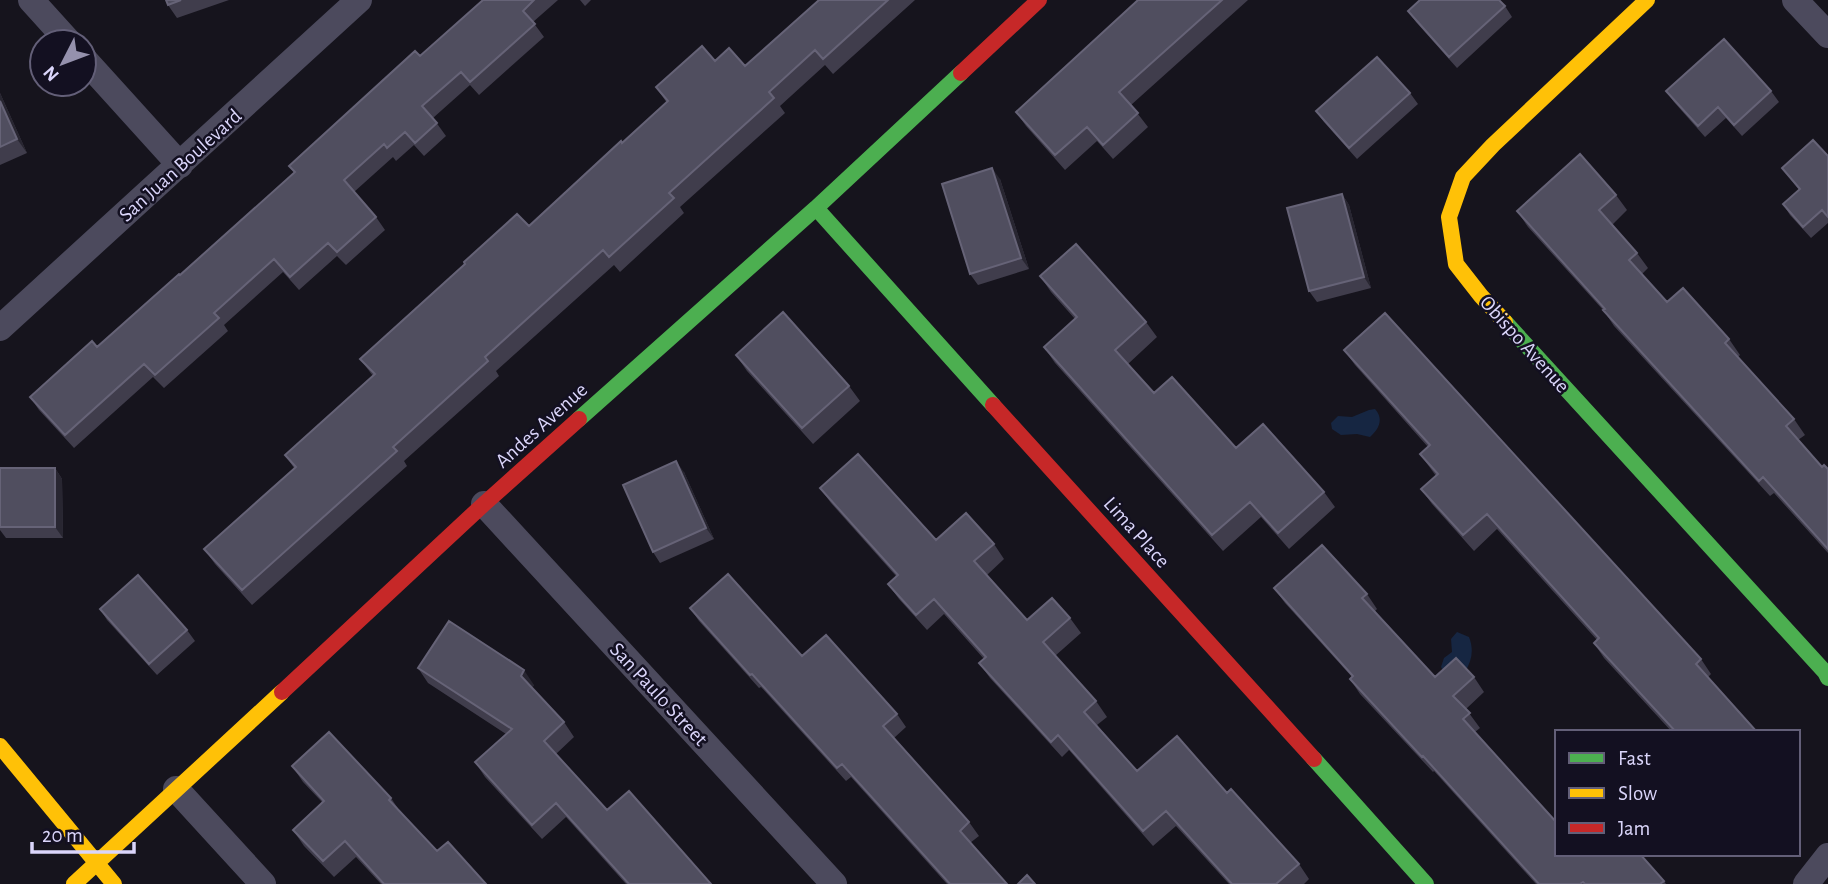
<svg xmlns="http://www.w3.org/2000/svg" width="1828" height="884" font-family="'Alegreya Sans',sans-serif">
<style>
.water{fill:#162642}
.lines{fill:none;stroke-linecap:round;stroke-linejoin:round}
.street{stroke:#4c4a5d;stroke-width:26}
.fast{stroke:#4caf50;stroke-width:16}
.slow{stroke:#ffc107;stroke-width:16}
.jam{stroke:#c62828;stroke-width:16}
.wall{fill:#403d4c}
.shaded-wall{fill:#282631}
.building{fill:#504e5f;stroke:#666377;stroke-width:2}
.labels{text-anchor:middle;stroke-width:5;stroke-linejoin:round;paint-order:stroke}
.street-label{font-size:21px;fill:#dad5fa;stroke:#131021}
</style>
<rect width="100%" height="100%" fill="#16141d"/>
<path class="water" d="M1375,409C1384,419 1379,429 1370,437L1357,434L1341,435L1332,429L1331,423L1338,416L1352,417L1369,410Z
M1457,632L1469,637C1474,650 1472,660 1465,672L1447,676L1441,667L1444,658L1452,652L1451,639Z"/>
<g class="lines">
<path class="street" d="M31,0L69,42
M1795,0L1828,35
M84,59L180,165
M0,328L359,0
M484,504L834,884
M176,789L263,884
M1806,884L1828,856"/>
<path class="fast" d="M816,208L993,405
M1505,322L1825,672L1828,678
M579,419L816,208L961,73
M1314,759L1426,884"/>
<path class="slow" d="M1505,322L1481,296L1456,264L1449,217L1463,177L1493,145L1647,0
M0,746L114,884
M74,884L282,692"/>
<path class="jam" d="M961,73L1039,0
M993,405L1314,759
M282,692L484,504L579,419"/>
</g>
<path class="wall" d="M166,0H229L177,18L168,5Z
M483,0H558L533,22L544,37L479,95L470,85L433,118L446,136L424,156L414,145L396,161L393,157L354,192L376,217L385,230L346,265L337,256L299,290L283,272L224,325L228,331L164,388L153,377L74,448L39,410L30,397L97,347L180,275L294,173L289,166L420,56Z
M580,0H591L585,6Z
M819,0H915L833,74L825,65L780,106L785,113L680,207L684,213L620,272L614,265L496,371L499,376L404,461L407,466L252,605L215,564L204,549L294,468L285,455L373,376L360,359L529,226L667,103L656,87L715,61L745,66Z
M1138,0H1248L1131,105L1148,127L1113,159L1097,141L1065,170L1026,126L1016,112Z
M1505,6L1512,17L1457,68L1416,22L1408,11Z
M1666,91H1771L1779,102L1742,136L1726,118L1705,137L1674,102Z
M0,93L27,153L0,165Z
M1410,93L1418,104L1357,159L1324,122L1316,111Z
M1828,156V223L1811,238L1790,215L1783,204L1799,190L1782,168Z
M1000,179L1029,269L978,285L970,274Z
M1342,194L1349,205L1371,288L1317,302L1309,291Z
M1616,195L1627,210L1612,225L1637,253L1648,268L1642,274L1667,302L1729,339L1740,355L1738,357L1794,419L1805,435L1798,440L1822,467L1828,469V553L1774,493L1770,496L1614,326L1604,311L1528,227L1517,211Z
M1040,276L1146,322L1157,337L1128,364L1154,393L1236,448L1324,492L1335,507L1289,549L1261,517L1223,551L1055,363L1044,347L1075,319L1051,292Z
M1344,350L1701,659L1711,674L1708,677L1757,732H1672L1604,658L1594,643L1597,640L1497,529L1474,551L1432,504L1421,489L1436,476L1420,454L1428,447L1355,365Z
M736,355L849,386L860,401L813,444L747,371Z
M0,468H55L62,479L63,538H6L0,530Z
M684,472L714,539L660,563L653,552Z
M820,488L936,540L994,544L1004,559L987,575L1027,620L1070,618L1081,633L1055,656L1096,701L1107,717L1097,725L1137,771L1227,793L1299,864L1309,879L1304,884H1229L1176,826L1153,846L1069,750L1062,757L990,678L979,663L984,659L944,614L927,630L899,599L888,584L896,576L831,503Z
M1274,588L1367,594L1377,609L1375,611L1435,677H1474L1484,692L1466,709L1480,728L1475,732L1557,854L1664,881L1666,884H1536L1434,771L1433,772L1360,694L1350,679L1352,677L1285,603Z
M690,608L802,656L897,714L906,727L894,738L969,822L979,836L970,843L1007,884H947L851,777L846,781L761,687L759,688L699,621Z
M100,609L187,630L195,641L157,675L107,620Z
M418,668L534,685L532,688L564,722L574,737L556,754L607,810L711,884H626L566,817L542,839L485,777L475,762L506,734L428,683Z
M292,766L391,798L401,813L437,851L487,884H381L356,857L334,877L304,846L293,830L322,802L303,782Z"/>
<path class="shaded-wall" d="M0,93L27,153L17,139L0,101Z
M992,168L1000,179L1029,269L1021,258Z
M1342,194L1349,205L1371,288L1364,277Z
M676,461L684,472L714,539L706,528Z
M55,468L62,479L63,538L55,527Z
M524,670L534,685L531,690L521,676Z"/>
<path class="building" d="M166,0H181L168,5Z
M483,0H534L523,11L535,24L470,82L461,72L422,106L437,123L415,143L405,132L387,148L384,144L344,180L376,217L337,252L328,243L290,277L274,259L214,313L219,318L155,375L144,364L65,435L30,397L92,341L97,347L179,274L180,275L295,172L289,166L415,51L420,56Z
M819,0H888L823,59L815,50L769,92L774,98L669,193L674,198L609,257L603,250L485,357L488,361L393,447L397,451L242,590L204,549L296,467L285,455L375,374L360,359L465,264L464,262L517,214L529,226L621,141L622,143L668,101L656,87L702,46L715,61L729,48L745,66Z
M1138,0H1222L1119,92L1138,113L1103,145L1087,127L1055,155L1016,112Z
M1420,0H1499L1505,6L1449,57L1408,11Z
M1724,39L1771,91L1734,125L1718,107L1698,126L1666,91Z
M1377,57L1410,93L1349,148L1316,111Z
M0,101L17,139L0,147Z
M1813,140L1828,156V217L1822,210L1803,227L1783,204L1800,189L1782,168Z
M1580,154L1616,195L1599,210L1637,253L1629,260L1667,302L1683,288L1729,339L1725,343L1794,419L1786,426L1822,467L1824,465L1828,469V549L1763,477L1759,481L1603,310L1605,309L1517,211Z
M992,168L1021,258L970,274L942,184Z
M1342,194L1364,277L1309,291L1287,208Z
M1076,244L1146,322L1115,350L1154,393L1172,377L1236,448L1263,424L1324,492L1278,533L1250,502L1212,535L1044,347L1077,317L1040,276Z
M783,312L849,386L802,428L736,355Z
M1385,313L1701,659L1696,664L1757,732H1676L1594,643L1599,638L1487,514L1463,535L1421,489L1438,474L1420,454L1430,445L1344,350Z
M858,454L936,540L966,513L994,544L974,561L1027,620L1052,598L1070,618L1043,642L1096,701L1084,712L1137,771L1177,736L1227,793L1231,789L1299,864L1276,884H1232L1166,811L1143,831L1058,735L1051,742L979,663L986,657L934,599L916,615L888,584L898,575L820,488Z
M676,461L706,528L653,552L623,485Z
M0,468H55V527H0Z
M1322,545L1367,594L1362,598L1435,677L1456,658L1474,677L1453,696L1470,713L1463,719L1557,823V854H1640L1664,881L1660,884H1585L1583,882L1580,884H1539L1423,756L1422,757L1350,679L1353,676L1274,588Z
M728,574L802,656L826,635L897,714L883,726L969,822L960,831L1007,884H950L842,764L837,768L752,674L750,675L690,608Z
M138,575L187,630L149,664L100,609Z
M449,621L524,670L521,676L564,722L544,741L607,810L629,791L711,884H629L556,803L532,825L475,762L512,729L418,668Z
M329,732L391,798L389,800L437,851L448,842L486,884H384L345,841L323,861L293,830L324,801L292,766Z
M1027,875L1035,884H1018Z"/>
<g class="labels">
<g class="street-label">
<text transform="translate(180 165) rotate(-42)" y="7">San Juan Boulevard</text>
<text transform="translate(1525 344) rotate(48)" y="7">Obispo Avenue</text>
<text transform="translate(541 425) rotate(-42)" y="7">Andes Avenue</text>
<text transform="translate(1137 532) rotate(48)" y="7">Lima Place</text>
<text transform="translate(659 694) rotate(47)" y="7">San Paulo Street</text>
</g>
</g>
<rect x="1555" y="730" width="245" height="126" fill="#131021" stroke="#635f78" stroke-width="2"/>
<rect x="1569" y="753" width="35" height="10" fill="#4caf50" stroke="#635f78" stroke-width="2"/>
<text x="1618" y="765" font-size="21" fill="#dad5fa">Fast</text>
<rect x="1569" y="788" width="35" height="10" fill="#ffc107" stroke="#635f78" stroke-width="2"/>
<text x="1618" y="800" font-size="21" fill="#dad5fa">Slow</text>
<rect x="1569" y="823" width="35" height="10" fill="#c62828" stroke="#635f78" stroke-width="2"/>
<text x="1618" y="835" font-size="21" fill="#dad5fa">Jam</text>
<g transform="translate(63 63) rotate(228)"><circle r="33" fill="#131021" stroke="#635f78" stroke-width="2"/>
<path d="M0-5L12 26L0 18L-12 26Z" fill="#9591ad"/>
<text y="-10" font-size="19" font-weight="bold" text-anchor="middle" fill="#dad5fa">N</text>
</g>
<path d="M32 842v10h102v-10" fill="none" stroke="#dad5fa" stroke-width="3.5"/>
<text x="42" y="842" font-size="21" fill="#dad5fa" stroke="#131021" stroke-width="5" paint-order="stroke">20 m</text>
</svg>
